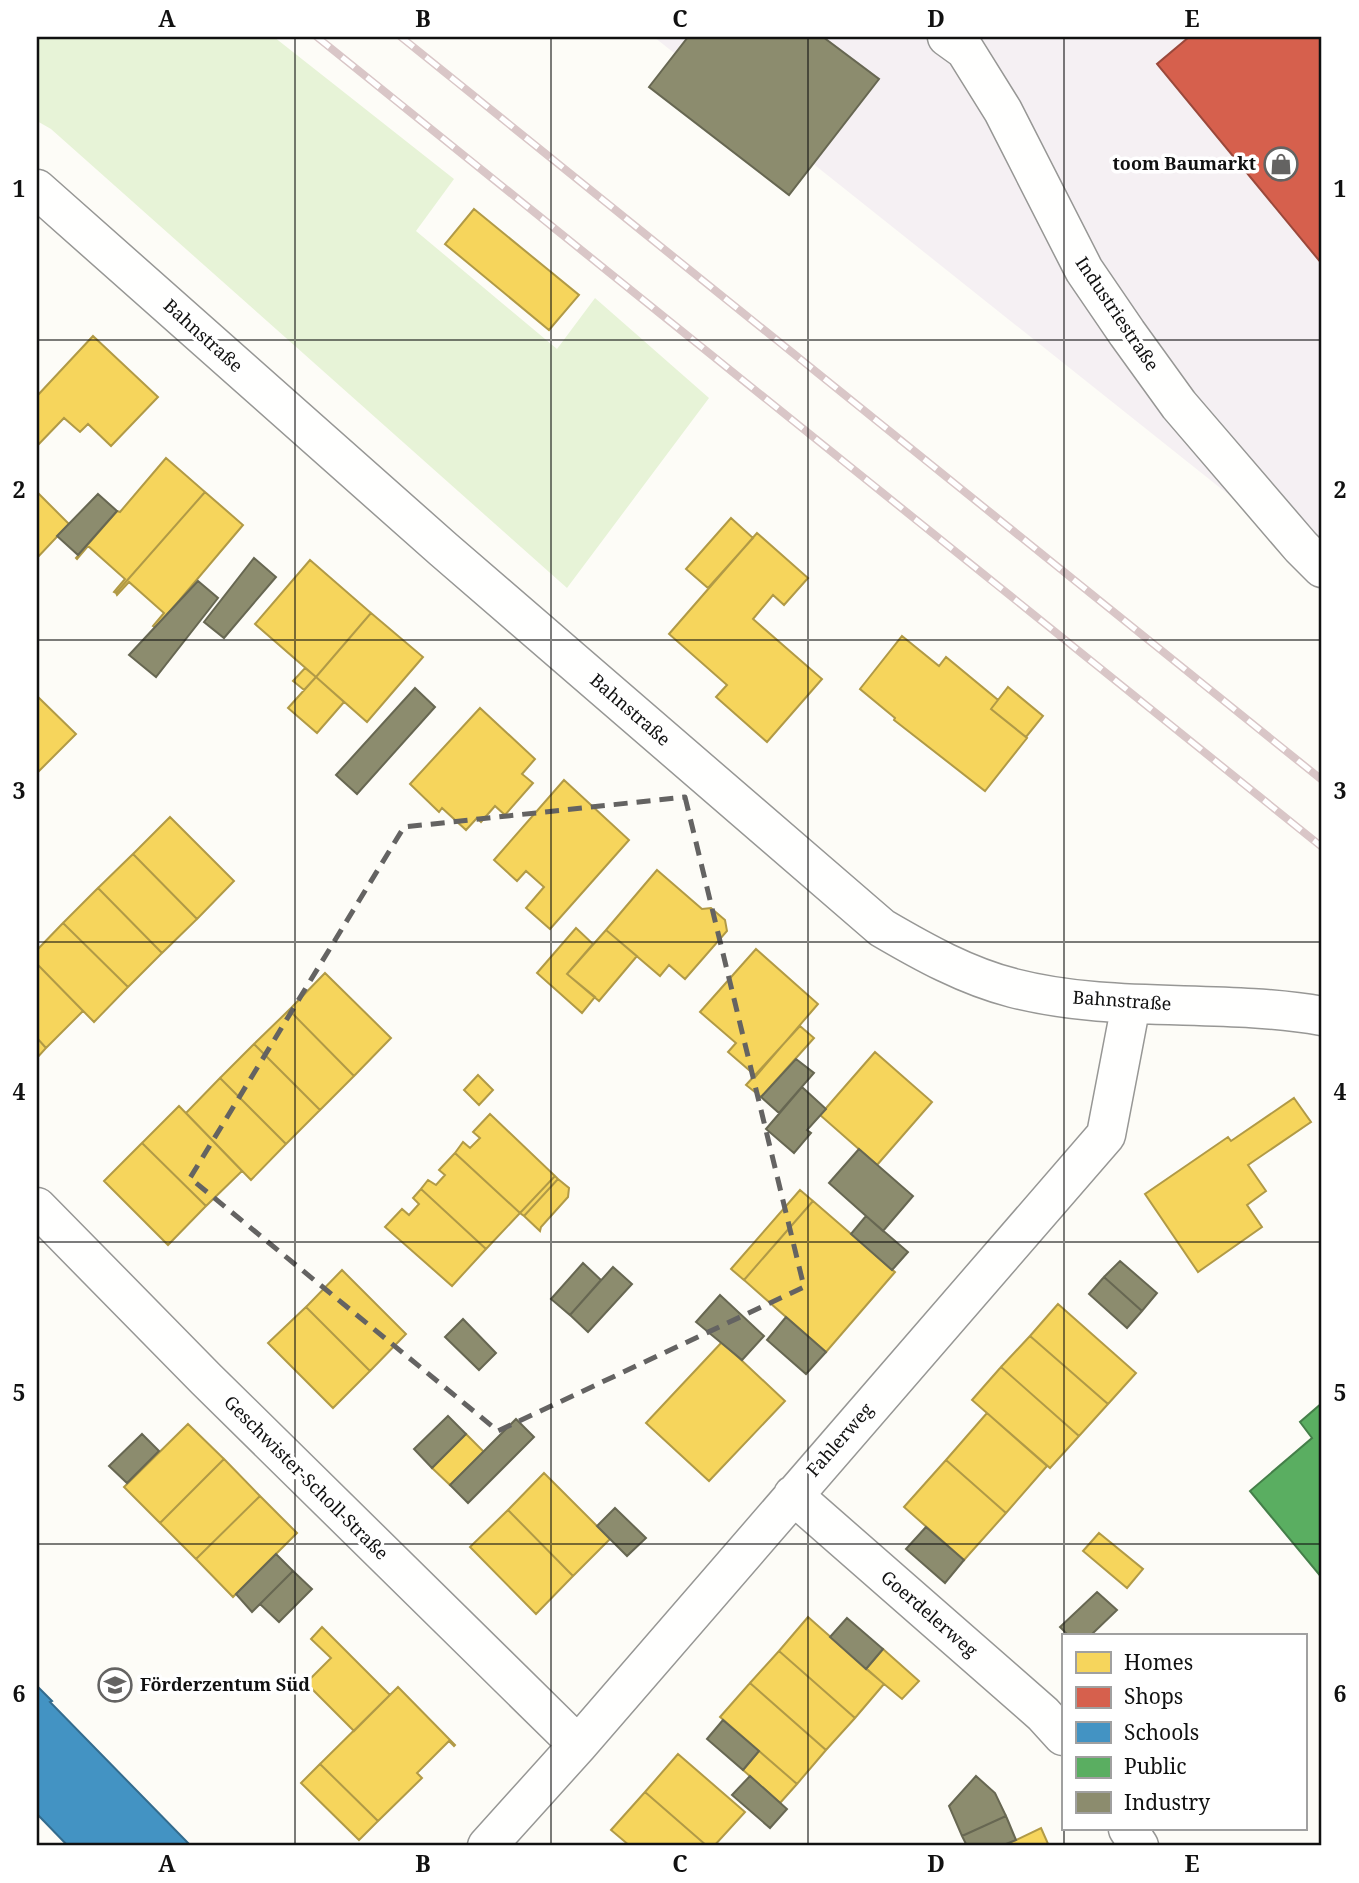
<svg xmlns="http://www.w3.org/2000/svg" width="1359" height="1883" font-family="'Noto Serif',serif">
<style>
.industrial{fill:#f5f0f3}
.green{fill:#e7f3d7}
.homes{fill:#f6d55c;stroke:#b19a46;stroke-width:2}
.shops{fill:#d6604d;stroke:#9b483b;stroke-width:2}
.schools{fill:#4393c3;stroke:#346c8e;stroke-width:2}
.public{fill:#5aae61;stroke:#447f49;stroke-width:2}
.industry{fill:#8c8c6e;stroke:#676752;stroke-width:2}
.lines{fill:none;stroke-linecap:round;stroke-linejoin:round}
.minor-casing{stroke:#979795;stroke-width:41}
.minor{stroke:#fffffe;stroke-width:38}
.rail-casing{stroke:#d9c6c7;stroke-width:8}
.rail{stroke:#fff;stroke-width:5;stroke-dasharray:16;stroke-linecap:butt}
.marked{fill:none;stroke:#646362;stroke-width:5;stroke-dasharray:14 9;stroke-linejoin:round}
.grid{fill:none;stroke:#111;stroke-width:2;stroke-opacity:0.55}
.labels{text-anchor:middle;stroke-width:7;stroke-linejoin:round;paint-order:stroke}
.poi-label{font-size:18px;font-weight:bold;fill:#111;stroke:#fff;text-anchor:end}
.street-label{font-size:18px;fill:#111;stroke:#fff}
.neatline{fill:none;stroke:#111;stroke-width:2.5}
.grid-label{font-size:23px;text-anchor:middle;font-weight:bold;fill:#111}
</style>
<rect width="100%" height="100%" fill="#fdfcf7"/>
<path class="industrial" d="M654,37H1322V569Z"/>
<path class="green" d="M37,37H274L454,179L416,231L557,349L595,298L709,398L567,588L51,129L37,121Z"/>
<path class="homes" d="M474,209L579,295L549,330L445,244Z
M93,336L158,397L111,446L88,424L80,432L64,418L37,446V396Z
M166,458L205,492L116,593L114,592L125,579L88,546L77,559L76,558L117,511L120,512Z
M37,492L69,524L37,558Z
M205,492L243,525L156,628L153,626L164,613L129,582L117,595L116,593Z
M731,518L753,538L708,588L686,569Z
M757,533L808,578L784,605L773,595L753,619L822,679L767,742L716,697L727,685L669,634Z
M310,560L371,613L316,677L255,624Z
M371,613L423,657L367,722L316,677Z
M902,636L939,666L946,657L998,700L991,709L1027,738L985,791L894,720L895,718L860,689Z
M305,668L316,677L304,690L293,681Z
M316,677L344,702L317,733L288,708Z
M1008,687L1043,716L1026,737L991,709Z
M37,696L76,734L37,773Z
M480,708L535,759L522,774L533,783L505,815L495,806L481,822L477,818L466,830L442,808L439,812L410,784Z
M564,780L629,840L550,929L526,908L544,887L526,871L517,881L494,860Z
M170,817L234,881L197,919L133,854Z
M133,854L197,919L162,953L98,888Z
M657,870L702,909L711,908L725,920L727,931L685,979L669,965L660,976L606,930Z
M98,888L162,953L128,987L63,923Z
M63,923L128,987L94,1022L37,964V950Z
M576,928L593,944L567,974L595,997L582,1013L537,973Z
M606,930L637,956L599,1001L567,974Z
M756,949L818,1004L756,1076L728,1052L736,1043L700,1012Z
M37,964L83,1011L46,1048L37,1038Z
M325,973L391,1038L354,1076L289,1010Z
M289,1010L354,1076L320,1110L254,1044Z
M800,1026L814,1038L761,1097L746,1085Z
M37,1038L46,1048L37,1058Z
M254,1044L320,1110L286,1144L220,1078Z
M875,1052L932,1102L877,1165L820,1115Z
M478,1075L493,1090L479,1105L464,1090Z
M220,1078L286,1144L251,1180L186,1113Z
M1294,1098L1311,1122L1248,1165L1266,1191L1247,1205L1262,1227L1198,1272L1145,1194L1228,1137L1231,1141Z
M179,1106L242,1171L206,1206L142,1143Z
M490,1114L555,1176L520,1213L455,1153L463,1142L470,1148L480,1138L473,1132Z
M142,1143L206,1206L168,1245L104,1181Z
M455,1153L520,1213L486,1249L421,1189L428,1180L436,1185L445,1175L439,1170Z
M555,1176L558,1179L524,1216L520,1213Z
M558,1179L569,1188L568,1197L541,1227L540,1231L524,1216Z
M421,1189L486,1249L452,1286L385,1227L402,1209L409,1215L419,1204L413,1198Z
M800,1190L813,1201L744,1280L731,1269Z
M813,1201L895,1272L826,1352L744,1280Z
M342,1270L406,1334L370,1371L306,1307Z
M1058,1304L1136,1373L1108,1404L1030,1336Z
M306,1307L370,1371L333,1408L268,1343Z
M1030,1336L1108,1404L1079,1436L1001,1367Z
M722,1342L785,1401L709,1481L646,1423Z
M1001,1367L1079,1436L1050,1468L972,1400Z
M987,1413L1047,1466L1006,1513L946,1460Z
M188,1424L224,1459L160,1523L124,1487Z
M466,1434L484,1452L450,1485L432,1468Z
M224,1459L260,1496L196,1559L160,1523Z
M946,1460L1006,1513L964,1560L904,1507Z
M544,1473L610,1539L573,1576L508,1510Z
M260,1496L297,1533L233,1597L196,1559Z
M508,1510L573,1576L536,1614L470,1547Z
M1099,1533L1143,1569L1127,1588L1083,1551Z
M808,1617L884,1684L855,1718L779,1651Z
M322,1627L390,1695L354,1731L306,1683L331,1658L311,1639Z
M883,1649L919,1681L902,1699L866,1669Z
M779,1651L855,1718L826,1750L750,1683Z
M750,1683L826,1750L797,1784L720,1717Z
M398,1687L455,1745L454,1746L449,1741L417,1773L422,1778L378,1821L320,1764Z
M759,1751L797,1784L780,1803L743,1770Z
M678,1754L745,1812L714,1846H707L645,1792Z
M320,1764L378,1821L359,1840L301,1783Z
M645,1792L707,1846H630L611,1830Z
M1041,1828L1049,1846H1001L1016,1840Z"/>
<path class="shops" d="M1189,37H1322V264L1157,64Z"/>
<path class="schools" d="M37,1686L52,1701L50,1702L191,1846H68L37,1814Z"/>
<path class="public" d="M1322,1403V1578L1250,1491L1312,1438L1300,1422Z"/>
<path class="industry" d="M688,37H823L879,79L789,195L649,87Z
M98,494L117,511L78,555L57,536Z
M254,558L276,577L224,638L204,622Z
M198,581L218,598L156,677L129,655Z
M415,688L435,707L357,794L336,775Z
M796,1059L814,1073L779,1113L761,1097Z
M802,1087L826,1109L807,1130L811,1133L794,1153L766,1129Z
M859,1149L913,1196L883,1231L829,1183Z
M866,1216L908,1252L892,1270L851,1234Z
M1120,1261L1157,1293L1142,1311L1104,1277Z
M583,1263L601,1280L570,1315L551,1299Z
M613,1267L632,1284L588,1332L570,1315Z
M1104,1277L1142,1311L1127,1328L1089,1294Z
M720,1295L764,1336L742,1360L696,1322Z
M786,1317L826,1352L806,1374L767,1340Z
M463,1319L496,1353L479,1370L445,1337Z
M448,1416L466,1434L432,1468L414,1449Z
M516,1419L534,1437L468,1503L450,1485Z
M142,1434L159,1451L127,1483L109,1466Z
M615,1508L646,1538L627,1556L597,1526Z
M926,1527L964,1560L945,1583L906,1549Z
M276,1554L293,1571L252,1612L236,1594Z
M293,1571L312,1589L279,1622L260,1604Z
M1097,1592L1117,1610L1090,1636H1069L1060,1627Z
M847,1618L883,1649L866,1669L830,1637Z
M723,1720L759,1751L743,1770L707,1739Z
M750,1776L787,1809L770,1828L732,1795Z
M976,1776L995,1793L1006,1816L962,1836L949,1806Z
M1006,1816L1016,1840L1001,1846H967L962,1836Z"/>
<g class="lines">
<defs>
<path id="minor" d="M947,37L965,50L1003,111L1084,270L1127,333L1179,405L1301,547L1322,568
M37,189L443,549L882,928C923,952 966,976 1013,988C1114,1014 1220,998 1322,1016
M37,1207L206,1379L578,1745
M793,1495L1043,1714L1063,1736
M1128,1829L1139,1846
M487,1846L578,1745L1106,1135L1131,1004"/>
</defs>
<use href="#minor" class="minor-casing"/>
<use href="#minor" class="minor"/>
<defs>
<path id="rail" d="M317,37L1322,847
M401,37L1322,780"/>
</defs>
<use href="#rail" class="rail-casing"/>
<use href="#rail" class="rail"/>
</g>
<path class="marked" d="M685,797L804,1287L498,1431L190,1178L404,827Z"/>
<path class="grid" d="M295,37V1846M551,37V1846M808,37V1846M1064,37V1636M37,340H1322M37,640H1322M37,942H1322M37,1242H1322M37,1544H1322M1064,1829V1846"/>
<defs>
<symbol id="shop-ring" viewBox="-11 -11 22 22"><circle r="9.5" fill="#fff" stroke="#646362" stroke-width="1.5"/><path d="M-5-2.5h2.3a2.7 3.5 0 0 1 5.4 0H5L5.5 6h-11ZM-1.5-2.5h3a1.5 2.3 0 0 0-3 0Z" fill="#646362"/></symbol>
<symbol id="school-ring" viewBox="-11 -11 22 22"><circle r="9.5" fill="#fff" stroke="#646362" stroke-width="1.5"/><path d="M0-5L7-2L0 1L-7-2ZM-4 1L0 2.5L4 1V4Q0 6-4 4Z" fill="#646362"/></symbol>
</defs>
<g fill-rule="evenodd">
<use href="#shop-ring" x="1262" y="145" width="38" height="38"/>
<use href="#school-ring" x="96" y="1666" width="38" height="38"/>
</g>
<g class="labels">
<g class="poi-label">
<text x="1256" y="170">toom Baumarkt</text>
<text x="140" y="1691" text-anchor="start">Förderzentum Süd</text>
</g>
<g class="street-label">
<text transform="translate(1117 314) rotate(56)" y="6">Industriestraße</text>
<text transform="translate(203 336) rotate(42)" y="6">Bahnstraße</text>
<text transform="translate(630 710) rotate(41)" y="6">Bahnstraße</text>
<text transform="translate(1122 1001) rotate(4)" y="6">Bahnstraße</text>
<text transform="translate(840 1440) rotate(-49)" y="6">Fahlerweg</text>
<text transform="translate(306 1478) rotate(45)" y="6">Geschwister-Scholl-Straße</text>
<text transform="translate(929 1614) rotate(41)" y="6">Goerdelerweg</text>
</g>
</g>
<rect width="1359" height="1883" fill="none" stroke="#ffffff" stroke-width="77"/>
<rect x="1062" y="1634" width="245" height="196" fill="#ffffff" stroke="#a0a0a0" stroke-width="2"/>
<rect x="1076" y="1652" width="35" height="21" fill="#f6d55c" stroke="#a0a0a0" stroke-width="2"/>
<text x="1124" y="1670" font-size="21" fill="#111111">Homes</text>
<rect x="1076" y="1687" width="35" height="21" fill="#d6604d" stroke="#a0a0a0" stroke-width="2"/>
<text x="1124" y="1704" font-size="21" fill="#111111">Shops</text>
<rect x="1076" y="1722" width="35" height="21" fill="#4393c3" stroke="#a0a0a0" stroke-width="2"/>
<text x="1124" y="1740" font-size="21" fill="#111111">Schools</text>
<rect x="1076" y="1757" width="35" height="21" fill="#5aae61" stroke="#a0a0a0" stroke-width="2"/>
<text x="1124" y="1774" font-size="21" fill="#111111">Public</text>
<rect x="1076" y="1792" width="35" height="21" fill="#8c8c6e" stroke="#a0a0a0" stroke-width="2"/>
<text x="1124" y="1810" font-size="21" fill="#111111">Industry</text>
<rect x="38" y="38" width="1282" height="1806" class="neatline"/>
<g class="grid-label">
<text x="167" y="27">A</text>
<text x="423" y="27">B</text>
<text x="680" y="27">C</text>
<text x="936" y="27">D</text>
<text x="1192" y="27">E</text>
<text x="19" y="197">1</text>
<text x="1340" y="197">1</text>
<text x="19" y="498">2</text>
<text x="1340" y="498">2</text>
<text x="19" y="799">3</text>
<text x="1340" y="799">3</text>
<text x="19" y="1100">4</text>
<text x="1340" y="1100">4</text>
<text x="19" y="1401">5</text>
<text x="1340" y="1401">5</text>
<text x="19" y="1702">6</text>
<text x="1340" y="1702">6</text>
<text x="167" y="1872">A</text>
<text x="423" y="1872">B</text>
<text x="680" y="1872">C</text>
<text x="936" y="1872">D</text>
<text x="1192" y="1872">E</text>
</g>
</svg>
